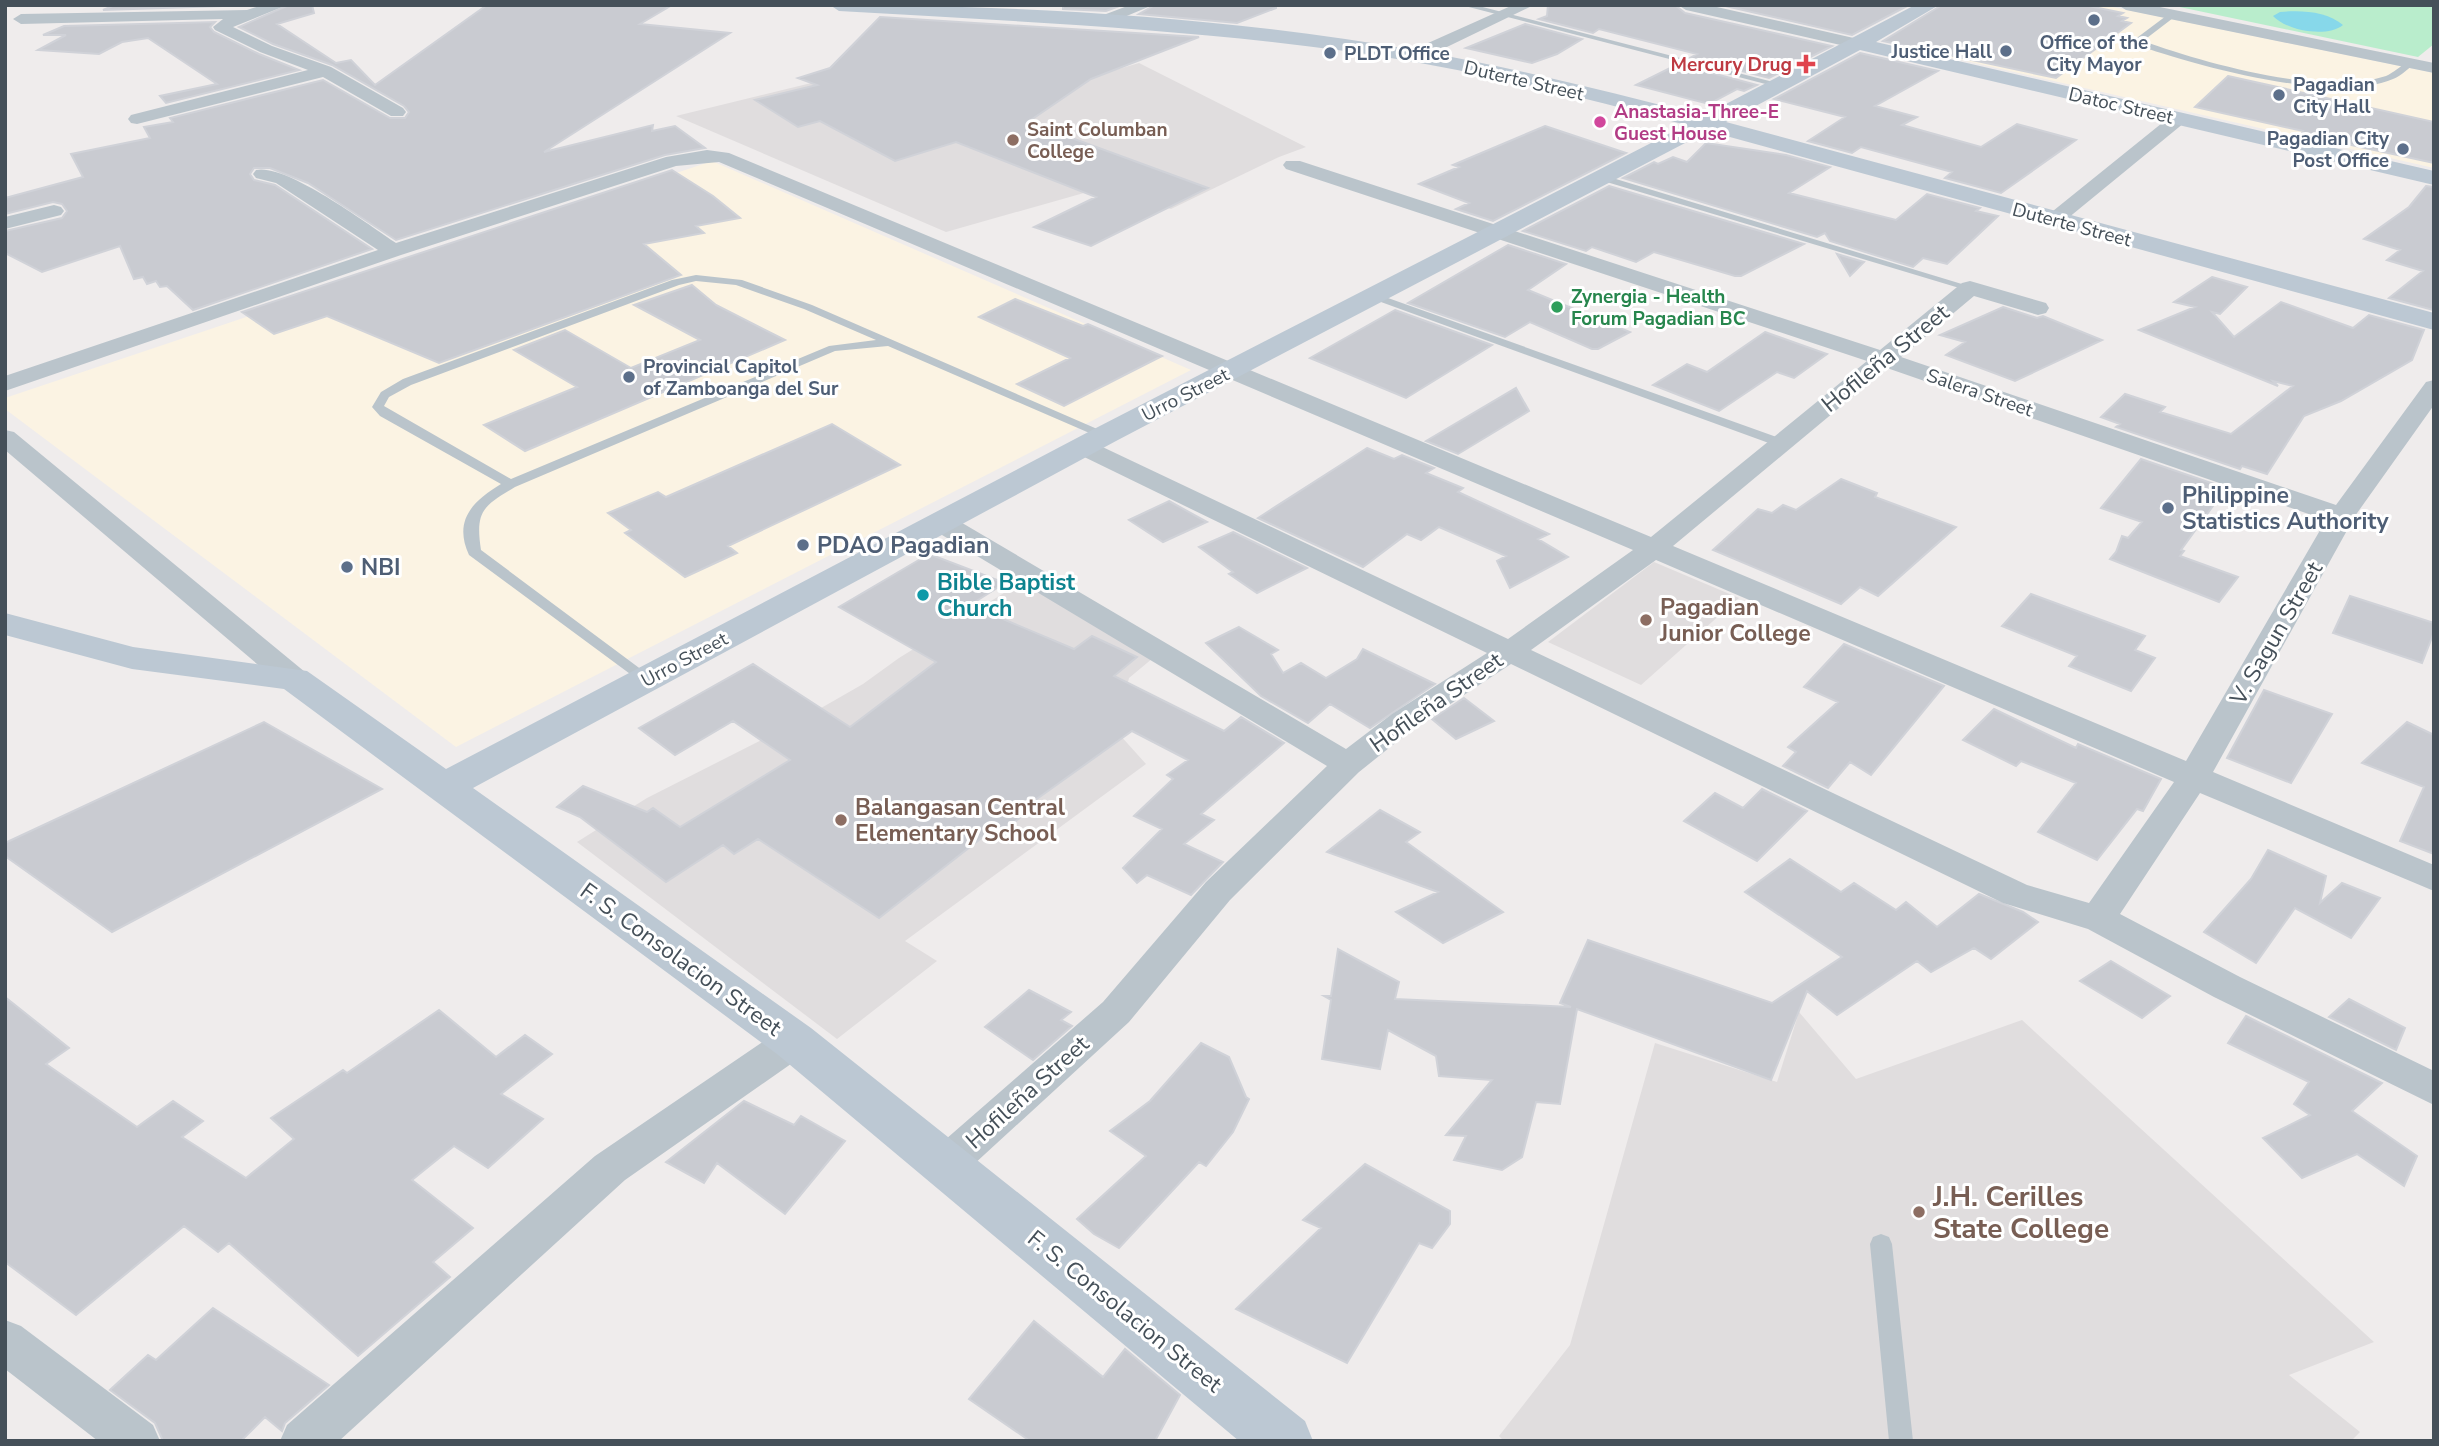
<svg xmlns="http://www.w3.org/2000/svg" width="2439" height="1446" font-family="'Nunito Sans',sans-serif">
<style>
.commercial{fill:#fbf3e3}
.education{fill:#e0ddde}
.green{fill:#b9edcc}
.water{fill:#87d8ea}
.building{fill:#c9cbd1;stroke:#d0d2d8;stroke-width:2}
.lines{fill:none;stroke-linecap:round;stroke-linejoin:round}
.lane{fill:#bac4cb;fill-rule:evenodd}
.street{fill:#bac4cb;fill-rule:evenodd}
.secondary{fill:#bcc8d3;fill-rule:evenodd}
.service-dot{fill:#5c6f8a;stroke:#fff;stroke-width:2.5}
.health-dot{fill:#e0444e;stroke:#fff;stroke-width:2.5}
.hotel-dot{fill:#d1479c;stroke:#fff;stroke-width:2.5}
.education-dot{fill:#8d6e63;stroke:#fff;stroke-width:2.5}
.leisure-dot{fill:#2e9e5b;stroke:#fff;stroke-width:2.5}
.culture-dot{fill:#0f9aa8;stroke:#fff;stroke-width:2.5}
.labels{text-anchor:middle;stroke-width:6;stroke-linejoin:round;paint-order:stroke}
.far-service-label{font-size:19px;font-weight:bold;fill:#4e5e75;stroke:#fff;text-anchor:start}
.far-health-label{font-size:19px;font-weight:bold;fill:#be3a42;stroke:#fff;text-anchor:end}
.far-street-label{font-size:19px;fill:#455059;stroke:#fff}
.far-hotel-label{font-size:19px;font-weight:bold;fill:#b23c85;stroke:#fff;text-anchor:start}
.far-education-label{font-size:19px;font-weight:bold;fill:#785e54;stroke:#fff;text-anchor:start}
.far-leisure-label{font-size:19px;font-weight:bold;fill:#27864d;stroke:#fff;text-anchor:start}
.street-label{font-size:23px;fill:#455059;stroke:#fff}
.service-label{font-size:23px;font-weight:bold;fill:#4e5e75;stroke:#fff;text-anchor:start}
.culture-label{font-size:23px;font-weight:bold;fill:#0d838f;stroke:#fff;text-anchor:start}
.education-label{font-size:23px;font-weight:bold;fill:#785e54;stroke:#fff;text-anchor:start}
.near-education-label{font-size:28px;font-weight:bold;fill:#785e54;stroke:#fff;text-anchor:start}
</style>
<rect width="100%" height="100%" fill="#efecec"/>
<path class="commercial" d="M1962,5H2103L2434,73V168L1892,44Z
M712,161L1191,370L456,747L5,409V398Z"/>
<path class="education" d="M984,41L1078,81L1139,63L1306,147L1279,157L1171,209L1105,187L946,232L676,116Z
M1654,562L1739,598L1641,685L1548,642Z
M1025,580L1159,653L1129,678L1125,694L1110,724L1146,764L905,941L937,961L837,1039L577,842L647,798L795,723L863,684L899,658Z
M1799,1012L1856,1079L2022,1020L2374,1342L2289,1375L2360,1432L2351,1441H1504L1499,1436L1570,1345L1655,1043L1777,1082Z"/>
<path class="green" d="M2170,5H2434V44L2418,57Z"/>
<path class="water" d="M2280,12C2301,10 2327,11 2343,25C2327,38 2287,31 2273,16Z"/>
<path class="building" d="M115,5H253L103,10Z
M289,5H312L314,13L277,24L336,63L351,60L375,85L487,5H672L640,24L730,33L544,152L653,125L652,131L675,126L705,148L665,155L396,240L308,183L270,168H254L250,174L254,180L275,185L372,249L193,310L167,286L160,287L156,281L147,284L143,277L134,279L120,246L42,272L5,253V231L62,218L67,211L62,204L53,202L5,214V198L83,177L71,154L150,138L144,127L173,122L170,118L323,80L390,118H405L409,112L404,106L332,65L273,44L239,27Z
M1063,5H1122L1106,11L1063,9Z
M1155,5H1276V8L1237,23L1139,14Z
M1548,5H1675L1685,13L1832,46L1769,78L1690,58L1697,54L1599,29L1593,33L1539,19L1547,16Z
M1721,5H1909L1852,35Z
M1942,5H2084L2123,13L2118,16L2127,18L2122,21L2131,23L2056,78L1883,41Z
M880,17L1199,37L1091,79L1028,122L1208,188L1091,246L1034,227L1096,197L956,142L895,161L820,121L798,127L755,100L817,85L798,78L830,68Z
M215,22L210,27L214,32L259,54L299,70L166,103L160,96L217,84L148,38L122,42L99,54L38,50L66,35H43L64,26Z
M1525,24L1582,39L1557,54L1532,63L1466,48Z
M1860,53L1938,71L1875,106L1917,117L1902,125L1981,147L2017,124L2076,140L2001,193L1945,178L1952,172L1861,147L1852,153L1808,141L1845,117L1774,99Z
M1678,64L1757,85L1744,91L1737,89L1709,104L1636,85Z
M2228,76L2434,122V163L2301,134L2303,131L2195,107Z
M1545,126L1626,153L1493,221L1456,209L1469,203L1419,184L1459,167L1453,165Z
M1706,143L1786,155L1830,167L1789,193L1896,220L1927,194L1980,208L1976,211L1998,216L1947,264L1923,258L1913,267L1830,241L1825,233L1817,237L1623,178L1654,162L1658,164L1673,157L1687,162Z
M672,170L713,196L740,218L696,226L704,233L644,244L681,275L439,363L327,316L274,334L242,312Z
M1609,186L1804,244L1741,276H1735L1654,252L1636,262L1592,247L1586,251L1523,231Z
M2426,186L2434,187L2433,310L2389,298L2423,271L2387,260L2400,250L2364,239L2409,207Z
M1508,245L1566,264L1528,290L1630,332L1598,349H1592L1530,322L1505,337L1408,303Z
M1837,254L1864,262L1850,276Z
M2212,277L2247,287L2220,314L2212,312L2234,337L2281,302L2353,328L2369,315L2424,330L2412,360L2341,401L2304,416L2267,474L2242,466L2240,469L2116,427L2120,424L2101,417L2125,394L2165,407L2160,412L2231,434L2293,386L2273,381L2278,386L2139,330L2195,307L2174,302Z
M692,285L716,305L785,340L525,451L484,425L577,387L514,350L565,330L631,368L700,340L634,305Z
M1015,299L1083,326L1088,324L1162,356L1064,406L1017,384L1070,358L979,317Z
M2003,307L2037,318L2043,316L2102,340L2015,381L1946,355L1965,342L1940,335Z
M1395,310L1492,345L1406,398L1310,358Z
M1765,332L1827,354L1794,378L1777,372L1719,411L1653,385L1687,364L1707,372Z
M1516,388L1529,411L1458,454L1426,441Z
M832,424L900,465L728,546L737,553L685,577L625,533L631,530L608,513L658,492L666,497Z
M1367,448L1394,459L1402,455L1434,468L1426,473L1463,488L1458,492L1549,534L1538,539L1568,557L1510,588L1497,561L1506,556L1439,527L1421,540L1407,534L1363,567L1258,518Z
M2141,459L2226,488L2181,550L2184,551L2180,556L2238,577L2219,602L2110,559L2116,552L2122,536L2128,538L2142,522L2101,508Z
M1841,479L1877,493L1875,497L1956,527L1878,596L1860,587L1841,604L1713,550L1758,509L1772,513L1783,505L1796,510Z
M1169,501L1207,522L1163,542L1129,520Z
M1233,532L1307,568L1257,593L1229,574L1233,572L1199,547Z
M929,554L1005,583L970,605L1074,649L1092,636L1137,657L1114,676L1224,731L1241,717L1284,743L1201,814L1214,820L1184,844L1223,862L1191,895L1147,875L1137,883L1123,868L1162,829L1134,816L1173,779L1167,775L1188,760L1132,731L1034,801L1037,803L996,838L988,833L879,918L758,839L734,854L723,845L666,882L580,817L557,807L583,786L647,812L653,808L680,827L790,760L733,721L675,755L639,728L753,664L850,727L936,662L839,607Z
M2031,594L2145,636L2135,650L2155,658L2131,691L2069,666L2077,656L2002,626Z
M2350,596L2434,623V632L2422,663L2333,633Z
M1239,627L1278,650L1271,654L1283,673L1301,663L1326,678L1357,659L1363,649L1435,684L1370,728L1330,704L1308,723L1261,696L1206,643Z
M1844,644L1944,686L1871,775L1850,762L1828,788L1783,766L1796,752L1788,747L1838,702L1804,687Z
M2264,690L2332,714L2291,783L2227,758Z
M1464,698L1494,721L1456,739L1432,719Z
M1994,709L2076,748L2078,744L2161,779L2143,811L2137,809L2097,860L2038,832L2076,783L2021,761L2016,766L1963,740Z
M264,722L382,789L112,932L5,856V843Z
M2407,722L2434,735V854L2400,841L2424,787L2362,763Z
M1762,789L1807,811L1757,861L1684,821L1715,793L1743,808Z
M1380,810L1420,832L1406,842L1503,912L1443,943L1396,912L1438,892L1327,852Z
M2268,850L2326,876L2320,903L2342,883L2380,898L2351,938L2295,908L2256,963L2204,932L2251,879Z
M1790,859L1841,892L1854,883L1896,910L1906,902L1937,927L1979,894L2023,912L2038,922L1991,959L1974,948L1931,972L1917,961L1837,1015L1807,991L1771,1080L1577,1009L1560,1104L1536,1102L1522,1157L1502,1170L1454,1160L1466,1136L1446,1135L1492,1080L1439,1076L1436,1056L1388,1030L1380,1069L1322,1059L1331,1000L1324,996H1331L1338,949L1399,982L1395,999L1571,1007L1560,1003L1588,940L1772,1003L1842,957L1745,892Z
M2111,961L2170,996L2142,1018L2080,981Z
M1029,990L1071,1012L1061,1020L1072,1026L1033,1060L985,1027Z
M5,997L69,1048L46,1064L137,1127L173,1101L203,1121L182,1137L246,1178L294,1139L271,1118L343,1070L347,1073L439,1010L496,1057L525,1035L552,1054L501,1094L543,1119L488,1168L454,1146L412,1180L473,1228L433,1262L450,1277L358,1356L229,1243L218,1252L184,1226L76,1315L5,1262Z
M2349,999L2405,1028L2396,1050L2329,1017Z
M2246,1016L2382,1083L2352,1111L2417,1156L2404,1186L2357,1154L2302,1178L2263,1138L2310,1115L2294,1104L2309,1082L2228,1043Z
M1201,1043L1229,1057L1246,1097L1249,1099L1233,1132L1206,1166L1199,1162L1119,1248L1094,1234L1077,1219L1146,1156L1110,1131L1150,1101Z
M744,1101L794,1125L801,1116L845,1141L785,1214L717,1163L704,1183L666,1162Z
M1365,1164L1450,1211V1224L1432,1248L1419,1243L1347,1363L1236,1309L1321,1228L1303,1220Z
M213,1308L329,1385L285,1423L282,1431L265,1417L241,1441H163L155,1423L110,1390L148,1355L156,1360Z
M1034,1321L1103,1377L1125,1349L1180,1395L1155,1441H1030L969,1399Z"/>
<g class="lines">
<path class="lane" d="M1461,5H1475L1785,85L1781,88Z
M2170,13L2177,15L2143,41C2205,63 2322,97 2386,76C2393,73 2401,66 2408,61L2415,63C2409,68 2401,76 2393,79C2335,105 2193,65 2134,44V40Z
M1600,176H1606L1975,288L1966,290L1600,180Z
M696,275L742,280L812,305L1111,435L1109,438H1101L888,346L835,351L515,487C483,506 475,511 481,550L654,679L646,684L641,682L469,555C453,520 473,501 501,484L380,416L372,407L381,392L403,379L672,280ZM696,281L736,285L804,309L876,340L829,346L511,479L384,406L389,397L411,385L679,285Z
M1374,293L1785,440L1787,443L1781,447L1777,446L1370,298L1369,296Z
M1881,1234L1889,1237L1892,1244L1913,1441H1889L1870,1244L1873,1237Z"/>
<path class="street" d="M262,5H287L233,27L272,46L331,67L403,108L406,112L403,116H391L323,77L137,124L131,123L128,119L131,115L308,70L260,52L215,30L213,27L223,19L21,24L13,19L21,14L247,10Z
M1130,5H1153L1105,25H1093L1091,22L1093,19Z
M1513,5H1534L1420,60H1408L1406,56L1408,52Z
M1678,5H1708L1858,39L1866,44L1858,49L1686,10Z
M2118,5H2150L2434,63V73L2126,10Z
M2178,114L2184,115L2187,119L2184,123L2062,223H2048L2045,219L2048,215L2172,115Z
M707,150L729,153L1651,537L1867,361L1286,169L1283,165L1286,161H1300L1880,350L1962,283L1970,281L2046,303L2049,308L2046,313L2038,315L1974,296L1901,357L2336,505L2426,382L2434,380V405L2355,516L2213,772L2434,865V891L2200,793L2120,914L2240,977L2434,1071V1105L2214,997L2088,929L2003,903L1511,664L1414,728L1359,772L1230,900L1129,1022L960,1177L945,1182L930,1177L924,1165L930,1153L1103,1002L1206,882L1327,766L932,529L928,523L932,517L942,515L952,517L1346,749L1392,714L1487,653L1074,452L1070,447L1074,442L1083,439L1092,442L1508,639L1633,550L719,162L676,166L401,255L5,391V376L378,250L276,183L256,178L253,174L256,170C286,163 369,225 396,243L666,157ZM1887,368L2326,520L2186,761L1673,546ZM1656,560L2174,782L2089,903L2027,885L1531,650Z
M54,205L61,207L64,211L61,215L5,229V217Z
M5,430L14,432L305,672L309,679L305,686L294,689L283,686L5,450Z
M794,1026L808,1030L813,1041L808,1052L625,1180L339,1441H280L287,1425L595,1156L780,1030Z
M5,1320L21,1326L153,1425L160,1441H98L5,1369Z"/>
<path class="secondary" d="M830,5C1026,5 1226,17 1420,51C1516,68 1610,92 1703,116L1915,5H1939L1876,42L2434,171V185L1860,50L1726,122L2434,313V330L1708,131L1116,441L473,788L811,1028L1305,1421L1313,1441H1239L777,1054L284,689L132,669L5,635V613L133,647L307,671L446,769L1094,429L1686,125C1574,95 1461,67 1345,51C1177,28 1008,21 839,11Z"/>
</g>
<g class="service-dot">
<circle cx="2094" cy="20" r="7"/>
<circle cx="2006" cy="51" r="7"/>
<circle cx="1330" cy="53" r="7"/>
<circle cx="2279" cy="95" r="7"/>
<circle cx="2403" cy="149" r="7"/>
<circle cx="629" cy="377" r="7"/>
<circle cx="2168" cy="508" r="7"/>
<circle cx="803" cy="545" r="7"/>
<circle cx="347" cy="567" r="7"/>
</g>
<path class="health-dot" d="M1802.5 53.5h7v7h7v7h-7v7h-7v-7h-7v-7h7z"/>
<circle class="hotel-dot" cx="1600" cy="122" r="7"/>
<g class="education-dot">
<circle cx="1013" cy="140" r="7"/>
<circle cx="1646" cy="620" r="7"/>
<circle cx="841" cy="820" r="7"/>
<circle cx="1919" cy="1212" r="7"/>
</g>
<circle class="leisure-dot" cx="1557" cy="307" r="7"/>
<circle class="culture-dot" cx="923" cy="595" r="7"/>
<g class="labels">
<g class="far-service-label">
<text x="2094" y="49" text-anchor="middle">Office of the<tspan x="2094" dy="22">City Mayor</tspan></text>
<text x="1992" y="58" text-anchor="end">Justice Hall</text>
<text x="1344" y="60">PLDT Office</text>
<text x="2293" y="91">Pagadian<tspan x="2293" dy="22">City Hall</tspan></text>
<text x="2389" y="145" text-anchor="end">Pagadian City<tspan x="2389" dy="22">Post Office</tspan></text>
<text x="643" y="373">Provincial Capitol<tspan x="643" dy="22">of Zamboanga del Sur</tspan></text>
</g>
<g class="far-health-label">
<text x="1792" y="71">Mercury Drug</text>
</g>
<g class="far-street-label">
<text transform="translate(1524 80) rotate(13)" y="7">Duterte Street</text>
<text transform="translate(2121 105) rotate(13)" y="7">Datoc Street</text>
<text transform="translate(2072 224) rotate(15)" y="7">Duterte Street</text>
<text transform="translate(1980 392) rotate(19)" y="7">Salera Street</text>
<text transform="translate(1185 394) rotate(-27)" y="7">Urro Street</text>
<text transform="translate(684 659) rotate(-28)" y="7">Urro Street</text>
</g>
<g class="far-hotel-label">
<text x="1614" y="118">Anastasia-Three-E<tspan x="1614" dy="22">Guest House</tspan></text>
</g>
<g class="far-education-label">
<text x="1027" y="136">Saint Columban<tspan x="1027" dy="22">College</tspan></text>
</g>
<g class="far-leisure-label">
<text x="1571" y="303">Zynergia - Health<tspan x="1571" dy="22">Forum Pagadian BC</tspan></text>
</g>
<g class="street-label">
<text transform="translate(1885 358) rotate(-39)" y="8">Hofileña Street</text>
<text transform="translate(2276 633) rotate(-60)" y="8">V. Sagun Street</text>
<text transform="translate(1436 702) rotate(-35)" y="8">Hofileña Street</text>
<text transform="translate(681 959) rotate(36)" y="8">F. S. Consolacion Street</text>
<text transform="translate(1027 1092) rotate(-42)" y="8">Hofileña Street</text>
<text transform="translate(1125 1311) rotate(39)" y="8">F. S. Consolacion Street</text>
</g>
<g class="service-label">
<text x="2182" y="503">Philippine<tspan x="2182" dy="26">Statistics Authority</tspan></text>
<text x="817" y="553">PDAO Pagadian</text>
<text x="361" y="575">NBI</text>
</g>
<g class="culture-label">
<text x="937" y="590">Bible Baptist<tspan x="937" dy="26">Church</tspan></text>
</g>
<g class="education-label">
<text x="1660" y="615">Pagadian<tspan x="1660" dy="26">Junior College</tspan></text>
<text x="855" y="815">Balangasan Central<tspan x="855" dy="26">Elementary School</tspan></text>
</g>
<g class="near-education-label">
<text x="1933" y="1206">J.H. Cerilles<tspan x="1933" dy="32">State College</tspan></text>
</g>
</g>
<rect width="2439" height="1446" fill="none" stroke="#455059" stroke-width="14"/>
</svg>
